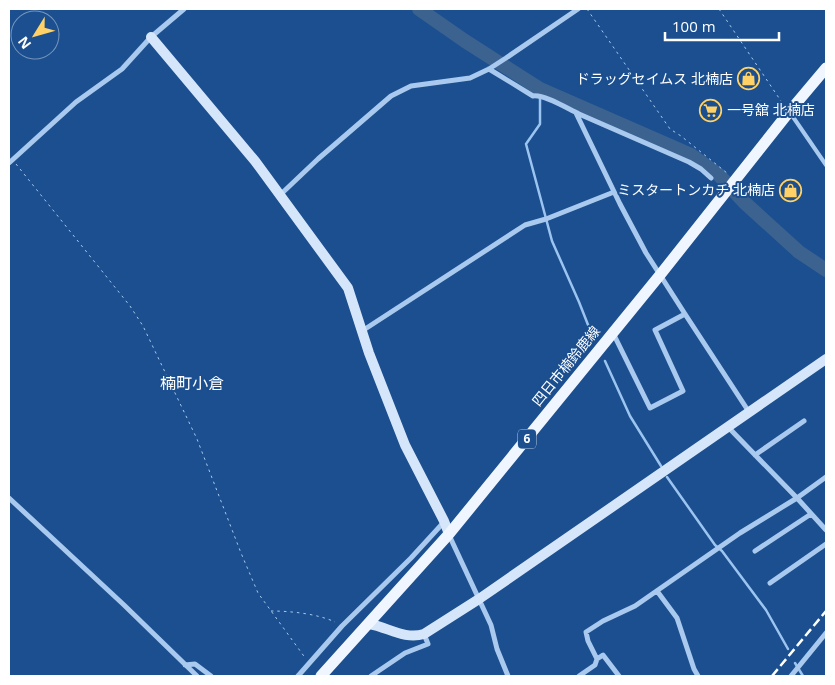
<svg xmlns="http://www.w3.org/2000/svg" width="835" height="685" font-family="'Open Sans','Noto Sans JP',sans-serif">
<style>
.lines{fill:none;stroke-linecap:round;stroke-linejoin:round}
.stream{stroke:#9cc4f0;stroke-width:2.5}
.river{stroke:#3c6290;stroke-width:14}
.path{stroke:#a9c9ee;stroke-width:1;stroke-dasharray:2.5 4;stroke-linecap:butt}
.lane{stroke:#a9c9ee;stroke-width:4}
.street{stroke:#a9c9ee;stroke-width:5}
.secondary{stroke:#d6e6fa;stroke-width:10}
.primary{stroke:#f0f6ff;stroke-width:11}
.rail{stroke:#fff;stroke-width:2.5;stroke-dasharray:9 4;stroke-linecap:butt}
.labels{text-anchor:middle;stroke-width:4;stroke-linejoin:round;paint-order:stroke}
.shield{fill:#1b4f8f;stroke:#bbcadd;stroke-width:1}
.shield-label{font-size:12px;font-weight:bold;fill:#fff}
.poi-label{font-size:14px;fill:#fff;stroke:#1b4f8f;text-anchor:end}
.street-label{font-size:14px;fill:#fff;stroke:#1b4f8f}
.quarter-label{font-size:16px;fill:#fff;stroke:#1b4f8f}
</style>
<rect width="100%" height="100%" fill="#1b4f8f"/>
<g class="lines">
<path class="stream" d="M540,89V124L526,144L552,241L579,302L594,340
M605,361L630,416L661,466
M667,477L715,545L722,551L766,610L788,649
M795,663L803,676"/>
<path class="river" d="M419,9L465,41L540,89L691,155L719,175L744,202L799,252L826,270"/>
<path class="path" d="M587,9L670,129L681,136L727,173
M719,9L783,104
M16,164L130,306L143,326L197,439L241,553L258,593L306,659
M271,611C291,611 318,614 335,622"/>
<path class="lane" d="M791,114L826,165"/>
<path class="street" d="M489,69L533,96C544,94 568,109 579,114C615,130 652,146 689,162L701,169L711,178
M576,113L620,204L646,253L685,314L749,412
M9,163L76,102L122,69L151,37L184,9
M280,195L318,159L391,96L411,86L470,78L489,69L506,58L578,9
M362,331L525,225L546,219L614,192
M613,333L650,408L683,391L655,330L685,314
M728,427L797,498L826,530
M755,455L804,421
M9,498L124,605L197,676
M449,535L491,625L497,649L508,676
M755,551L811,514
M770,583L826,544
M657,591L677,618L694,669L698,676
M185,665L195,664L211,676
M298,676L342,626L411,558L444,522
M371,676L405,653L428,644L424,634
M579,676L595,665L597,659
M619,676L603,655L597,659L588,641L586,632L603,621L635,606L740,533L797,498L826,477
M791,676L826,633"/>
<path class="secondary" d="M151,37L255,161L348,288L369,353L405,445L444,521L449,534
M369,624C388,627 404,640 424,634L479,599L826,359"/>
<path class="primary" d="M321,676L449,534L660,275L789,112L826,68"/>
<path class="rail" d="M772,676L826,611"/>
</g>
<defs>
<symbol id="shop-ring" viewBox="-11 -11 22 22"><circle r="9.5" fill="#1b4f8f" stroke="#ffd166" stroke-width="1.5"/><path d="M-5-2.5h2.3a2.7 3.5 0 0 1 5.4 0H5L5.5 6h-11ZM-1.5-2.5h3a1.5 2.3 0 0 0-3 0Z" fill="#ffd166"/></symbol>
<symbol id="supermarket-ring" viewBox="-11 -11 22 22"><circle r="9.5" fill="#1b4f8f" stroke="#ffd166" stroke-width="1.5"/><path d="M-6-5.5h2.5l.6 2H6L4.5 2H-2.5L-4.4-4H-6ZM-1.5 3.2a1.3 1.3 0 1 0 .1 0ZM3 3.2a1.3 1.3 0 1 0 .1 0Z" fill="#ffd166"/></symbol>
</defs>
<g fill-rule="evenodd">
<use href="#shop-ring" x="736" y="66" width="25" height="25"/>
<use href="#supermarket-ring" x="698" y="98" width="25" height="25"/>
<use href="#shop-ring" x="778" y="178" width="25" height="25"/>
</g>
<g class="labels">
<rect class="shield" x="518" y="429.5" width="18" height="19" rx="4"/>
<g class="shield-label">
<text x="527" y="443">6</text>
</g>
<g class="poi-label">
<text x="733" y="84">ドラッグセイムス 北楠店</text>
<text x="727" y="115" text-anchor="start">一号舘 北楠店</text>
<text x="775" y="195">ミスタートンカチ 北楠店</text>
</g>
<g class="street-label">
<text transform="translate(566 366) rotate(-51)" y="5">四日市楠鈴鹿線</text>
</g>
<g class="quarter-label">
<text x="192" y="389">楠町小倉</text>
</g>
</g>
<rect width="835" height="685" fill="none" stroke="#ffffff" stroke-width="20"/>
<g transform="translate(35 35) rotate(233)"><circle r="24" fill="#1b4f8f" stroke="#7695bc"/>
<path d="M0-4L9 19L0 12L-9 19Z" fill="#ffd166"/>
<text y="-8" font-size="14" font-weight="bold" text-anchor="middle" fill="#ffffff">N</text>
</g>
<path d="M665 32v8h114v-8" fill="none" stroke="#ffffff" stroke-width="2.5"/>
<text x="672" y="32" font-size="15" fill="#ffffff" stroke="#1b4f8f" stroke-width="4" paint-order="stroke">100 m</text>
</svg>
